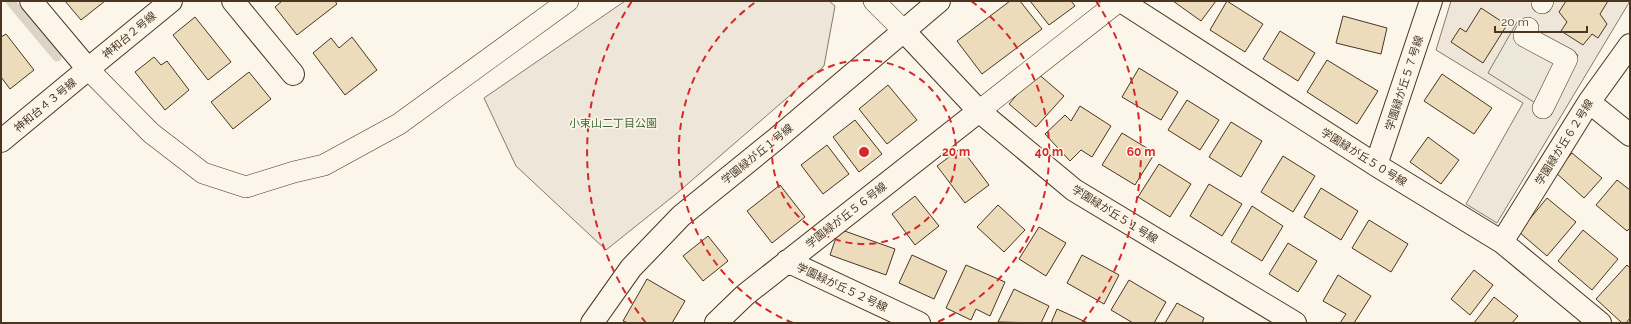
<svg xmlns="http://www.w3.org/2000/svg" width="1631" height="324" font-family="Raleway,'Noto Sans JP',sans-serif">
<style>
.green{fill:#ede6d9;stroke:#887966}
.parking{fill:#ede7d9;stroke:#887966}
.lines{fill:none;stroke-linecap:round;stroke-linejoin:round}
.stream{stroke:#dcd4c6;stroke-width:9}
.building{fill:#ecdcbc;stroke:#4a3520}
.pedestrian-casing{stroke:#4a3520;stroke-width:22}
.minor-casing{stroke:#4a3520;stroke-width:24}
.tertiary-casing{stroke:#4a3520;stroke-width:24}
.pedestrian{stroke:#fbf6e9;stroke-width:21}
.minor{stroke:#fbf6e9;stroke-width:22}
.tertiary{stroke:#fbf6e9;stroke-width:22}
.ring{fill:none;stroke:#d62828;stroke-width:2;stroke-dasharray:7 5}
.labels{text-anchor:middle;stroke-width:3;stroke-linejoin:round;paint-order:stroke}
.street-label{font-size:11px;fill:#4a3520;stroke:#fbf6e9}
.park-label{font-size:11px;fill:#436837;stroke:#fbf6e9}
.centre{fill:#d62828;stroke:#fbf6e9;stroke-width:2}
.ring-label{font-size:12px;text-anchor:middle;font-weight:bold;fill:#d62828;stroke:#fbf6e9;stroke-width:3;stroke-linejoin:round;paint-order:stroke}
</style>
<rect width="100%" height="100%" fill="#fbf6e9"/>
<path class="green" d="M625,1H829L835,6L824,66L676,194L606,250L516,166L484,98Z
M1451,1H1630L1497,223L1466,204L1523,103L1436,50Z"/>
<path class="parking" d="M1517,22L1578,55L1548,111L1488,73Z"/>
<g class="lines">
<path class="stream" d="M10,1L57,57"/>
</g>
<path class="building" d="M65,1H105L81,20Z
M282,1H335L337,4L297,35L275,7Z
M1010,1H1020L1042,29L982,74L957,41Z
M1030,1H1071L1075,6L1049,25Z
M1173,1H1216L1201,21Z
M1227,1L1263,24L1245,52L1210,30Z
M1566,1H1608L1600,14L1607,24L1598,38L1592,34L1583,45L1561,31L1567,22L1559,12Z
M1481,8L1507,25L1483,63L1451,42L1460,28L1466,32Z
M1343,16L1387,28L1381,54L1336,43Z
M195,17L231,62L208,80L173,35Z
M1280,31L1315,53L1298,81L1263,59Z
M6,34L34,70L10,89L1,77V37Z
M352,37L377,70L345,95L313,53L331,38L339,48Z
M154,57L161,65L167,61L189,90L165,110L135,72Z
M1327,60L1378,91L1357,124L1307,92Z
M1139,68L1178,92L1161,120L1122,97Z
M249,72L271,99L233,129L211,102Z
M1036,72L1064,96L1036,127L1009,104Z
M1442,74L1492,108L1474,134L1424,101Z
M888,85L917,120L887,144L859,109Z
M1187,100L1219,120L1200,150L1168,130Z
M1080,106L1111,126L1092,157L1081,150L1070,161L1045,134L1065,115L1071,121Z
M855,120L882,154L859,172L833,137Z
M1231,122L1262,141L1241,177L1209,157Z
M1122,133L1155,153L1135,185L1102,165Z
M1428,137L1459,160L1441,184L1410,162Z
M827,145L849,174L823,194L801,165Z
M961,148L989,185L965,203L937,166Z
M1572,153L1602,178L1584,198L1555,172Z
M1283,156L1315,176L1293,212L1261,192Z
M1159,164L1191,184L1170,217L1138,197Z
M1617,180L1630,190V228L1627,231L1596,205Z
M1209,184L1242,204L1222,236L1190,216Z
M780,185L805,217L772,243L747,211Z
M1321,188L1358,211L1341,240L1304,217Z
M915,196L939,226L915,245L892,214Z
M1547,198L1576,222L1547,256L1519,232Z
M998,205L1025,230L1004,252L977,227Z
M1252,206L1283,226L1262,261L1231,242Z
M1369,220L1408,244L1391,272L1352,248Z
M1039,227L1066,243L1046,276L1019,259Z
M839,229L895,249L886,275L830,255Z
M1583,230L1618,259L1592,290L1558,261Z
M708,236L728,261L703,281L683,256Z
M1288,243L1317,261L1298,292L1269,274Z
M912,255L947,271L934,299L899,283Z
M1082,255L1119,275L1104,304L1067,283Z
M966,265L1005,282L990,316L976,309L971,320L946,308Z
M1627,265L1630,268V318L1626,323H1622L1596,299Z
M1474,270L1493,285L1470,315L1451,299Z
M1338,275L1371,296L1354,323H1340L1346,314L1323,301Z
M647,279L685,301L672,323H628L623,321Z
M1129,280L1166,302L1154,323H1133L1111,310Z
M1014,289L1049,306L1041,323L998,322Z
M1494,297L1518,316L1512,323H1474Z
M1177,303L1204,318L1202,323H1165Z
M1057,309L1088,323H1051Z"/>
<g class="lines">
<defs>
<path id="pedestrian" d="M874,1L903,30
M1542,3L1543,1
M1528,28L1524,36L1567,59L1543,108
M88,69L151,133L203,173L246,187L294,172L324,165L399,124L568,1
M979,111L1119,1"/>
<path id="minor" d="M233,1L293,74
M1121,1L1376,165L1502,242L1600,323
M903,30L979,111L1074,190L1295,323
M1589,102L1630,135
M1,141L88,69L31,1
M1376,165L1431,1
M1502,242L1589,102L1630,45
M787,261L919,323
M716,323L745,295L979,111"/>
<path id="tertiary" d="M88,69L171,1
M592,323L631,268L681,216L776,139L939,1"/>
</defs>
<use href="#pedestrian" class="pedestrian-casing"/>
<use href="#minor" class="minor-casing"/>
<use href="#tertiary" class="tertiary-casing"/>
<use href="#pedestrian" class="pedestrian"/>
<use href="#minor" class="minor"/>
<use href="#tertiary" class="tertiary"/>
</g>
<g class="ring">
<circle cx="864" cy="152" r="92"/>
<path d="M793 323A185 185 0 0 1 757 1M971 1A185 185 0 0 1 935 323"/>
<path d="M646 323A277 277 0 0 1 632 1M1096 1A277 277 0 0 1 1082 323"/>
</g>
<g class="labels">
<g class="street-label">
<text transform="translate(129 35) rotate(-40)" y="4">神和台２号線</text>
<text transform="translate(1404 83) rotate(-72)" y="4">学園緑が丘５７号線</text>
<text transform="translate(45 105) rotate(-40)" y="4">神和台４３号線</text>
<text transform="translate(1564 142) rotate(-58)" y="4">学園緑が丘６２号線</text>
<text transform="translate(757 154) rotate(-39)" y="4">学園緑が丘１号線</text>
<text transform="translate(1364 157) rotate(32)" y="4">学園緑が丘５０号線</text>
<text transform="translate(1115 214) rotate(32)" y="4">学園緑が丘５１号線</text>
<text transform="translate(846 215) rotate(-38)" y="4">学園緑が丘５６号線</text>
<text transform="translate(842 287) rotate(25)" y="4">学園緑が丘５２号線</text>
</g>
<g class="park-label">
<text x="613" y="127">小束山二丁目公園</text>
</g>
</g>
<circle cx="864" cy="152" r="6" class="centre"/>
<g class="ring-label">
<text x="956" y="156">20 m</text>
<text x="1049" y="156">40 m</text>
<text x="1141" y="156">60 m</text>
</g>
<rect width="1631" height="324" fill="none" stroke="#4a3520" stroke-width="4"/>
<path d="M1495 26v6h92v-6" fill="none" stroke="#4a3520" stroke-width="2"/>
<text x="1501" y="26" font-size="12" fill="#4a3520" stroke="#fbf6e9" stroke-width="3" paint-order="stroke">20 m</text>
</svg>
